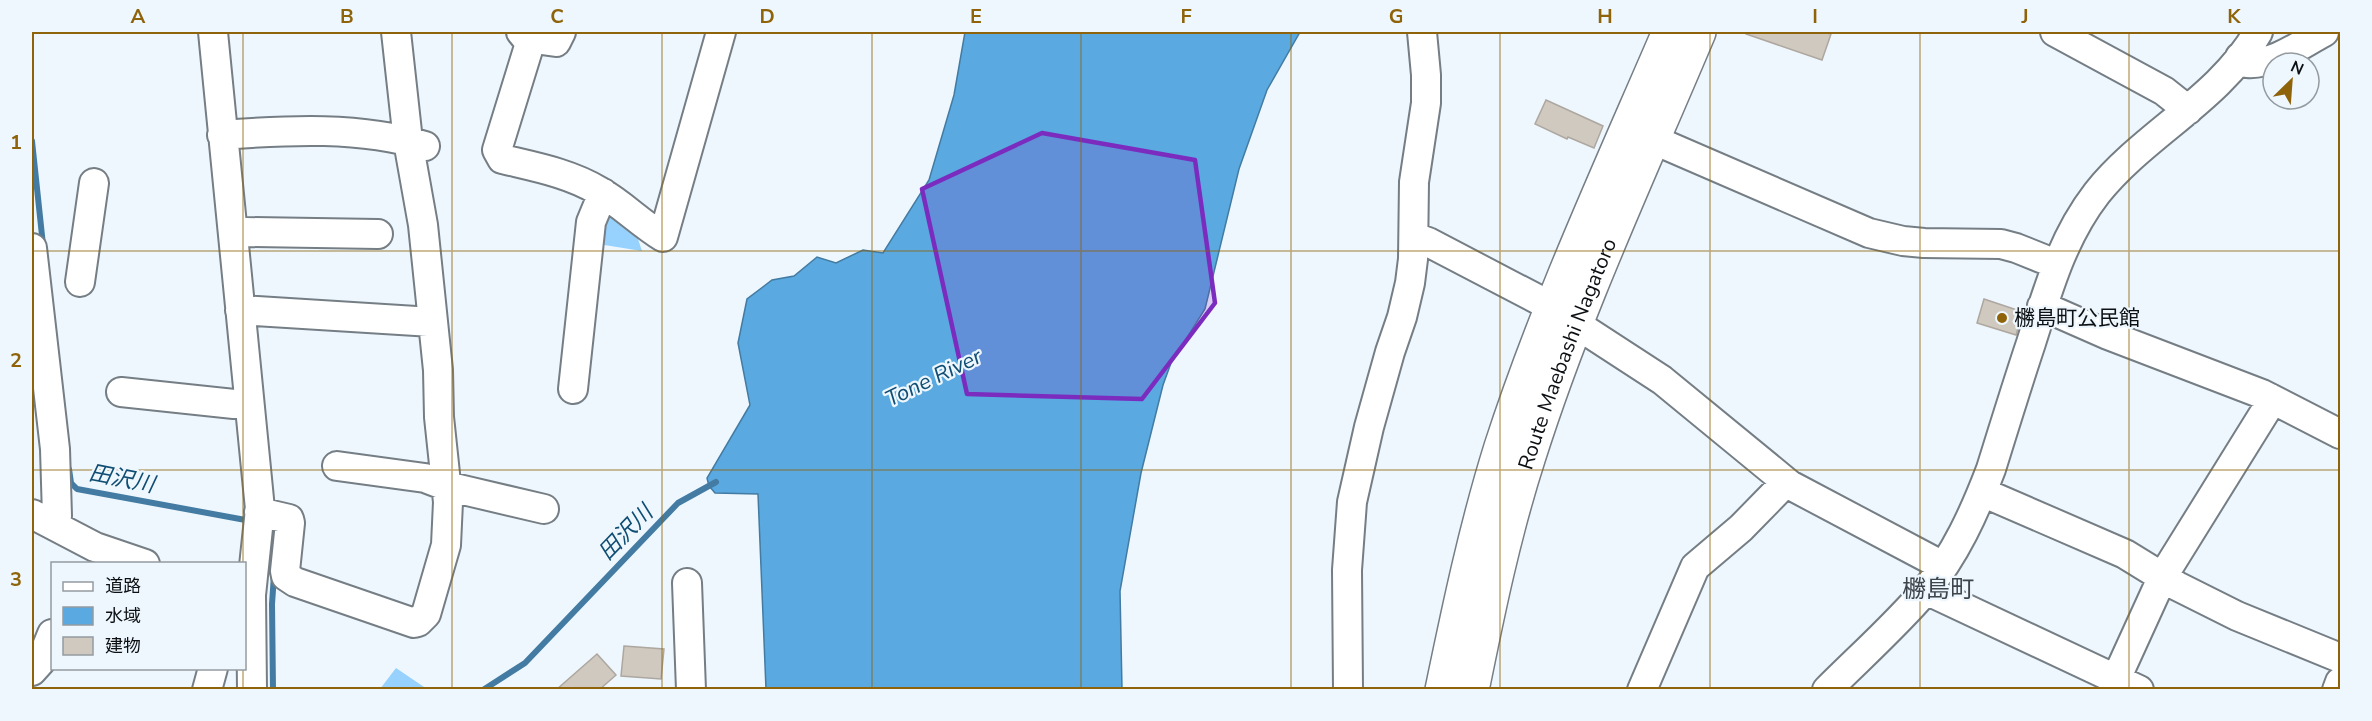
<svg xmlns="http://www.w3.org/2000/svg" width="2372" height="721" font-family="'Nunito Sans','Noto Sans JP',sans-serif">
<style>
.green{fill:#96d2fd}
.water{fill:#5aa9e0;stroke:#437ba2;stroke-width:1.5}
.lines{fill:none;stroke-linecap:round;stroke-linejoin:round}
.stream{stroke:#437ba2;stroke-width:6}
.building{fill:#cfc9c0;stroke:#ada79f;stroke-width:1.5}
.minor-casing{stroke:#757e84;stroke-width:32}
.major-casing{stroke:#757e84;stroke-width:36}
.minor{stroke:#fff;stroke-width:28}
.major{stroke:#fff;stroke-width:33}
.marked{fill:#7b2cbf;fill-opacity:0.2;stroke:#7b2cbf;stroke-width:4.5;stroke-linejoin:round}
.grid{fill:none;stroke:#8e630a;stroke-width:1.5;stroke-opacity:0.55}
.poi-dot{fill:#8e630a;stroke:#eef7fe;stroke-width:2}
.labels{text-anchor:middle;stroke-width:4.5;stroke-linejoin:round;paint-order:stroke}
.poi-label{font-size:21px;fill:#0d1013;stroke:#eef7fe;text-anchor:start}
.street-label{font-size:21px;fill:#0d1013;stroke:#eef7fe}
.water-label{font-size:22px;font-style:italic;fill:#104d72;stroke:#eef7fe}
.quarter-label{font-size:24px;fill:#3e454b;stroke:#eef7fe}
.neatline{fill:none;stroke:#8e630a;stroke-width:2}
.grid-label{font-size:20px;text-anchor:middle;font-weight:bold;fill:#8e630a}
</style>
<rect width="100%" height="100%" fill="#eef7fe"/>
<path class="green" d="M605,208L635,230L642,251L598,244Z
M396,668L427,689H380Z"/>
<path class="water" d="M965,32H1300L1267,90L1239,169L1205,309L1171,363L1163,385L1141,473L1120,591L1122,689H766L758,494L715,493L709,486L707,478L750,405L738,343L747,299L772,280L794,276L817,257L836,263L863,250L883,253L929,180L954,95Z"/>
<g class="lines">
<path class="stream" d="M32,141L43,245
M69,469L71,483L77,489L251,521
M273,690L272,604L274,575
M483,690L525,663L678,503L716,482"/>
</g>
<path class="building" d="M1746,32H1823L1831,34L1822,60L1746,34Z
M1546,100L1603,126L1594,148L1568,137L1567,139L1535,124Z
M1984,299L2023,312L2016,335L1977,323Z
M624,646L664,649L661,679L621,676Z
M597,654L616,675L599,690H556Z"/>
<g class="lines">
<defs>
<path id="minor" d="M213,32L260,509L251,595L252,690
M521,32L530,43L497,150L502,159C535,167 569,173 599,191C622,204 640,223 663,237L721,32
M2055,32L2164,91L2188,110
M527,38L556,42L561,32
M2240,57L2247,63C2274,65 2301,44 2324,32
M222,135C288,130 361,126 425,146
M1654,140L1869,233L1903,241L1924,243L2001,244L2016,248L2056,264
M233,233L246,232L378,234
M1414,237L1428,242L1539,300L1662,380L1790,485L1943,566
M32,248L55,449L57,516L53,525
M80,282L94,183
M2042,306L2108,335L2262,394L2340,434
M240,310L432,322
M573,389L591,222L603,193
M121,392L234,404L249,403
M337,466L425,478L446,486L544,509
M1982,492L2125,554L2177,586L2237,616L2340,658
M259,512L289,519L290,523L285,571L286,576L295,582L414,623L418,622L426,614L446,545L448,502L439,417L438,370L423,225L408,141L396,32
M32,514L95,547L145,564
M687,583L691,690
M1926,590L2139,690
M32,671L41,661L52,634
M207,690L213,668
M1348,690L1347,570L1352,502L1369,427L1390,352L1402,317L1410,283L1413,259L1414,182L1426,103V75L1422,32
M1642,690L1695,567L1741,528L1786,482
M1827,690C1860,657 1895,626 1925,591C1955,556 1975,511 1991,469C2004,427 2017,385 2031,343C2048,290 2062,238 2097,193C2144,134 2220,99 2258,32
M2111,690L2163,576L2268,407L2270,398
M2337,690L2340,682"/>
<g id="major">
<path d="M1442,690C1459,608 1476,527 1501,447C1547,305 1610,169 1669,32"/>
<path id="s1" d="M1472,690C1488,611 1504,533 1529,456C1575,311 1640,172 1699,32"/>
</g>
</defs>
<use href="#minor" class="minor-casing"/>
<use href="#major" class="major-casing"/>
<use href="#minor" class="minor"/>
<use href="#major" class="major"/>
</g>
<path class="marked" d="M1042,133L1195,160L1215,303L1142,399L967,394L922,189Z"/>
<path class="grid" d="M243,32V564M452,32V690M662,32V690M872,32V690M1081,32V690M1291,32V690M1500,32V690M1710,32V690M1920,32V690M2129,32V690M32,251H2340M32,470H2340M243,668V690"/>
<circle class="poi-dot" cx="2002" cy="318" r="6"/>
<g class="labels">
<g class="poi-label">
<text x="2014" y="325">橳島町公民館</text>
</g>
<g class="street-label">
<text dy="7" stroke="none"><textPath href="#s1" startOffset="350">Route Maebashi Nagatoro</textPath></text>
</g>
<g class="water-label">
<text transform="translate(933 377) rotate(-26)" y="8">Tone River</text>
<text transform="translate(122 478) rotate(11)" y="8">田沢川</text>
<text transform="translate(625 532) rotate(-46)" y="8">田沢川</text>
</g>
<g class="quarter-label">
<text x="1938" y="597">橳島町</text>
</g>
</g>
<rect width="2372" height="721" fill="none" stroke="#eef7fe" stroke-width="66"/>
<rect x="51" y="562" width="195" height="108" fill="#eef7fe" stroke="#949ba0" stroke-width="1.5"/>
<rect x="63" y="582" width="30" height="9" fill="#ffffff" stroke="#949ba0" stroke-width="1.5"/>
<text x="105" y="592" font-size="18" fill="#0d1013">道路</text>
<rect x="63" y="607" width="30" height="18" fill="#5aa9e0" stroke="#949ba0" stroke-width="1.5"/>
<text x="105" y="622" font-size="18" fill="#0d1013">水域</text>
<rect x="63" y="637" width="30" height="18" fill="#cfc9c0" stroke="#949ba0" stroke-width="1.5"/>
<text x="105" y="652" font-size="18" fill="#0d1013">建物</text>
<g transform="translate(2291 81) rotate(25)"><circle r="28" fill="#eef7fe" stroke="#949ba0" stroke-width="1.5"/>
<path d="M0-4.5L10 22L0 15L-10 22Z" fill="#8e630a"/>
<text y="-9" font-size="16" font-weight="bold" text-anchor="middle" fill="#0d1013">N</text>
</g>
<rect x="33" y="33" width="2306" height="655" class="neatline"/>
<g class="grid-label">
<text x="138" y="23">A</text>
<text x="347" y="23">B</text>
<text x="557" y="23">C</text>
<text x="767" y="23">D</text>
<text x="976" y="23">E</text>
<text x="1186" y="23">F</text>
<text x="1396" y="23">G</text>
<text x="1605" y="23">H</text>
<text x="1815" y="23">I</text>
<text x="2025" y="23">J</text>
<text x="2234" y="23">K</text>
<text x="16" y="149">1</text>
<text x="16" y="367">2</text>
<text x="16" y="586">3</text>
</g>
</svg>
